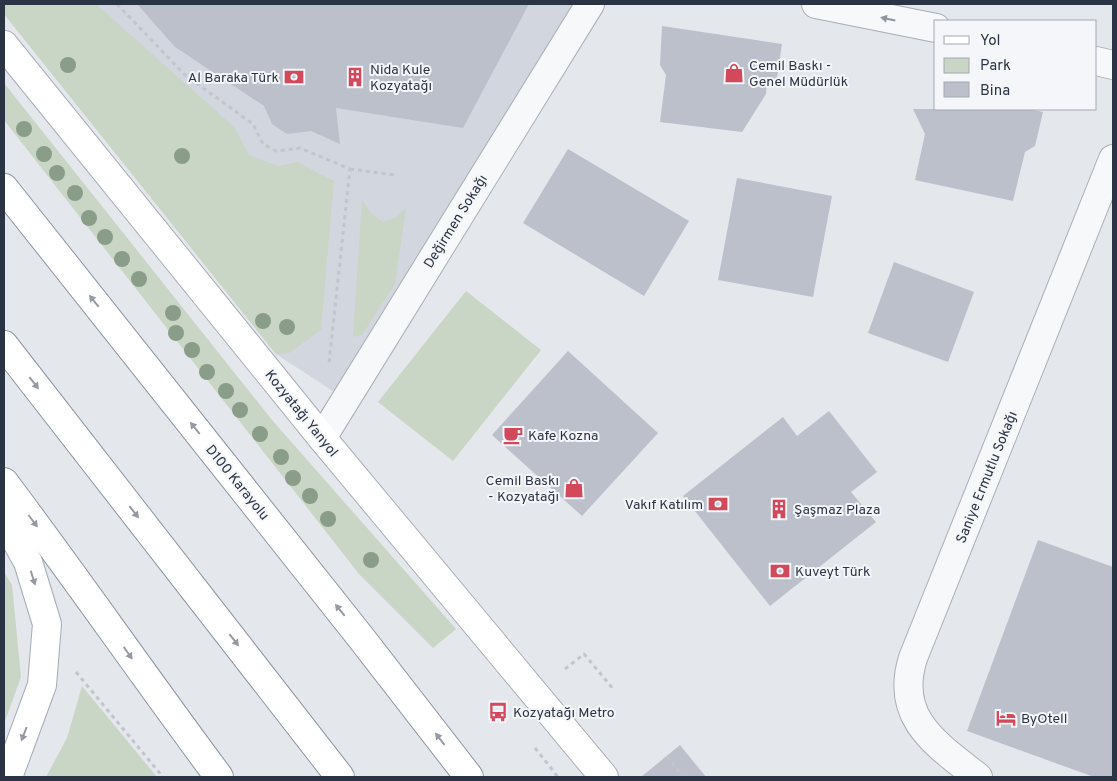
<svg xmlns="http://www.w3.org/2000/svg" width="1117" height="781" font-family="Overpass,sans-serif">
<style>
.built{fill:#d2d6de}
.green{fill:#c9d6c5}
.building{fill:#bbc0ca}
.lines{fill:none;stroke-linecap:round;stroke-linejoin:round}
.street-casing{stroke:#a9aeb7;stroke-width:30}
.secondary-casing{stroke:#a9aeb7;stroke-width:30}
.primary-casing{stroke:#a3abb8;stroke-width:30}
.highway-casing{stroke:#8b94a3;stroke-width:30}
.path{stroke:#c2c5cb;stroke-width:3;stroke-dasharray:4 4;stroke-linecap:butt}
.street{stroke:#f7f8fa;stroke-width:28}
.secondary{stroke:#fff;stroke-width:28}
.primary{stroke:#fff;stroke-width:28}
.highway{stroke:#fff;stroke-width:28}
.tree{fill:#899d89}
.oneway{fill:#9196a0}
.oneway2{fill:#959aa2}
.labels{text-anchor:middle;stroke-width:4;stroke-linejoin:round;paint-order:stroke}
.poi-label{font-size:14px;fill:#2b3445;stroke:#f4f6f9;text-anchor:start}
.street-label{font-size:14px;fill:#2b3445;stroke:#f4f6f9}
</style>
<rect width="100%" height="100%" fill="#e4e7ec"/>
<path class="built" d="M4,4H583L345,399L276,354L4,14Z"/>
<path class="green" d="M4,4H96L234,127L249,155L278,166L297,162L334,181L321,330L289,353L276,354L4,14Z
M4,83L272,420L456,629L433,648L359,574L4,120Z
M362,200L371,213L383,222L397,217L406,207L395,284L362,335L353,337Z
M466,291L541,350L453,461L378,402Z
M4,572L12,585L21,677L4,724Z
M82,686L157,777H46L67,738Z"/>
<path class="building" d="M137,4H529L463,128L336,108L340,144L311,131L287,134L272,124L264,106L175,47Z
M662,26L782,44L777,78L767,84L766,94L742,132L660,122L666,75L660,65Z
M913,109H1027L1043,112L1035,146L1025,152L1013,201L915,180L925,134Z
M568,149L689,221L644,296L523,223Z
M737,178L832,196L813,297L718,280Z
M894,262L974,292L948,362L868,333Z
M568,351L658,433L582,516L492,435Z
M829,411L877,472L851,492L876,522L770,606L683,496L783,417L797,436Z
M1038,540L1113,567V777H1094L967,731Z
M680,745L706,777H641Z"/>
<g class="lines">
<defs>
<path id="street" d="M816,4L936,28
M1096,61L1113,65
M322,438L590,4
M978,777C936,744 894,718 913,658L1113,159"/>
<path id="secondary" d="M4,45L322,438L604,777"/>
<path id="primary" d="M4,519L28,562L47,624L42,685L8,777"/>
<path id="highway" d="M4,188L362,639L469,777
M4,345L340,777
M4,482C77,579 146,679 219,777"/>
</defs>
<use href="#street" class="street-casing"/>
<use href="#secondary" class="secondary-casing"/>
<use href="#primary" class="primary-casing"/>
<use href="#highway" class="highway-casing"/>
<path class="path" d="M117,4L185,75L253,124L263,144L276,151L300,148L350,169L329,363
M350,169L395,175
M565,669L584,654L614,690
M76,672L163,777
M535,748L558,777
M667,756L683,777"/>
<use href="#street" class="street"/>
<use href="#secondary" class="secondary"/>
<use href="#primary" class="primary"/>
<use href="#highway" class="highway"/>
</g>
<g class="tree">
<circle cx="68" cy="65" r="8"/>
<circle cx="24" cy="129" r="8"/>
<circle cx="44" cy="154" r="8"/>
<circle cx="182" cy="156" r="8"/>
<circle cx="57" cy="173" r="8"/>
<circle cx="75" cy="193" r="8"/>
<circle cx="89" cy="218" r="8"/>
<circle cx="105" cy="237" r="8"/>
<circle cx="122" cy="259" r="8"/>
<circle cx="139" cy="279" r="8"/>
<circle cx="173" cy="313" r="8"/>
<circle cx="263" cy="321" r="8"/>
<circle cx="287" cy="327" r="8"/>
<circle cx="176" cy="333" r="8"/>
<circle cx="192" cy="350" r="8"/>
<circle cx="207" cy="372" r="8"/>
<circle cx="226" cy="391" r="8"/>
<circle cx="240" cy="410" r="8"/>
<circle cx="260" cy="434" r="8"/>
<circle cx="281" cy="457" r="8"/>
<circle cx="293" cy="478" r="8"/>
<circle cx="310" cy="496" r="8"/>
<circle cx="328" cy="519" r="8"/>
<circle cx="371" cy="560" r="8"/>
</g>
<defs><path id="oneway-solid" d="M-6-.8H1V-3.2L6.5 0L1 3.2V.8H-6Z" transform="scale(1.25)"/></defs>
<use class="oneway" href="#oneway-solid" transform="translate(888 19) rotate(-168)"/>
<g class="oneway2">
<use href="#oneway-solid" transform="translate(94 301) rotate(-129)"/>
<use href="#oneway-solid" transform="translate(34 383) rotate(52)"/>
<use href="#oneway-solid" transform="translate(195 428) rotate(-129)"/>
<use href="#oneway-solid" transform="translate(134 512) rotate(52)"/>
<use href="#oneway-solid" transform="translate(33 521) rotate(53)"/>
<use href="#oneway-solid" transform="translate(33 578) rotate(73)"/>
<use href="#oneway-solid" transform="translate(340 610) rotate(-129)"/>
<use href="#oneway-solid" transform="translate(234 640) rotate(52)"/>
<use href="#oneway-solid" transform="translate(128 653) rotate(55)"/>
<use href="#oneway-solid" transform="translate(24 734) rotate(111)"/>
<use href="#oneway-solid" transform="translate(440 739) rotate(-128)"/>
</g>
<defs>
<symbol id="shop-bare" viewBox="-9 -9 18 18"><path d="M-5-2.5h2.3a2.7 3.5 0 0 1 5.4 0H5L5.5 6h-11ZM-1.5-2.5h3a1.5 2.3 0 0 0-3 0Z" fill="#d1495b" stroke="#f4f6f9" stroke-width="2.5" paint-order="stroke"/></symbol>
<symbol id="bank-bare" viewBox="-9 -9 18 18"><path d="M-6-4H6V4H-6ZM0-2.3a2.3 2.3 0 1 0 0 4.6a2.3 2.3 0 1 0 0-4.6Z" fill="#d1495b" stroke="#f4f6f9" stroke-width="2.5" paint-order="stroke"/></symbol>
<symbol id="building-bare" viewBox="-9 -9 18 18"><path d="M-4-6H4V6H1V3H-1V6H-4ZM-2.5-4.3h1.7v1.8h-1.7ZM.8-4.3h1.7v1.8H.8ZM-2.5-1h1.7V.8h-1.7ZM.8-1h1.7V.8H.8Z" fill="#d1495b" stroke="#f4f6f9" stroke-width="2.5" paint-order="stroke"/></symbol>
<symbol id="cafe-bare" viewBox="-9 -9 18 18"><path d="M-5.5-4.5H6V0H3Q3 3.5 0 3.5H-2.5Q-5.5 3.5-5.5 0ZM3-3.2v2h1.7v-2ZM-6 4.5H4V6H-6Z" fill="#d1495b" stroke="#f4f6f9" stroke-width="2.5" paint-order="stroke"/></symbol>
<symbol id="bus-bare" viewBox="-9 -9 18 18"><path d="M-5-6H5V4H4V6H2V4H-2V6H-4V4H-5ZM-3.5-4V0h7V-4ZM-3.5 1.2v1.5H-2V1.2ZM2 1.2v1.5H3.5V1.2Z" fill="#d1495b" stroke="#f4f6f9" stroke-width="2.5" paint-order="stroke"/></symbol>
<symbol id="hotel-bare" viewBox="-9 -9 18 18"><path d="M-6-4.5h1.5V1H6V5H4.5V3h-9V5H-6ZM-4 0a1.8 1.8 0 1 1 3.6 0ZM.5 0V-2.5h3Q6-2.5 6 0Z" fill="#d1495b" stroke="#f4f6f9" stroke-width="2.5" paint-order="stroke"/></symbol>
</defs>
<g fill-rule="evenodd">
<use href="#shop-bare" x="720" y="59" width="28" height="28"/>
<use href="#bank-bare" x="280" y="63" width="28" height="28"/>
<use href="#building-bare" x="341" y="63" width="28" height="28"/>
<use href="#cafe-bare" x="499" y="421" width="28" height="28"/>
<use href="#shop-bare" x="560" y="474" width="28" height="28"/>
<use href="#bank-bare" x="704" y="490" width="28" height="28"/>
<use href="#building-bare" x="765" y="495" width="28" height="28"/>
<use href="#bank-bare" x="766" y="557" width="28" height="28"/>
<use href="#bus-bare" x="484" y="698" width="28" height="28"/>
<use href="#hotel-bare" x="992" y="704" width="28" height="28"/>
</g>
<g class="labels">
<g class="poi-label">
<text x="749" y="70">Cemil Baskı -<tspan x="749" dy="16">Genel Müdürlük</tspan></text>
<text x="370" y="74">Nida Kule<tspan x="370" dy="16">Kozyatağı</tspan></text>
<text x="279" y="82" text-anchor="end">Al Baraka Türk</text>
<text x="528" y="440">Kafe Kozna</text>
<text x="559" y="485" text-anchor="end">Cemil Baskı<tspan x="559" dy="16">- Kozyatağı</tspan></text>
<text x="703" y="509" text-anchor="end">Vakıf Katılım</text>
<text x="794" y="514">Şaşmaz Plaza</text>
<text x="795" y="576">Kuveyt Türk</text>
<text x="513" y="717">Kozyatağı Metro</text>
<text x="1021" y="723">ByOtell</text>
</g>
<g class="street-label">
<text transform="translate(455 221) rotate(-58)" y="5">Değirmen Sokağı</text>
<text transform="translate(302 413) rotate(51)" y="5">Kozyatağı Yanyol</text>
<text transform="translate(986 477) rotate(-68)" y="5">Saniye Ermutlu Sokağı</text>
<text transform="translate(238 482) rotate(51)" y="5">D100 Karayolu</text>
</g>
</g>
<rect width="1117" height="781" fill="none" stroke="#2b3445" stroke-width="10"/>
<rect x="934" y="20" width="162" height="90" fill="#f4f6f9" stroke="#a4a8b1"/>
<rect x="944" y="36" width="25" height="8" fill="#ffffff" stroke="#a4a8b1"/>
<text x="980" y="45" font-size="15" fill="#2b3445">Yol</text>
<rect x="944" y="58" width="25" height="15" fill="#c9d6c5" stroke="#a4a8b1"/>
<text x="980" y="70" font-size="15" fill="#2b3445">Park</text>
<rect x="944" y="82" width="25" height="15" fill="#bbc0ca" stroke="#a4a8b1"/>
<text x="980" y="95" font-size="15" fill="#2b3445">Bina</text>
</svg>
